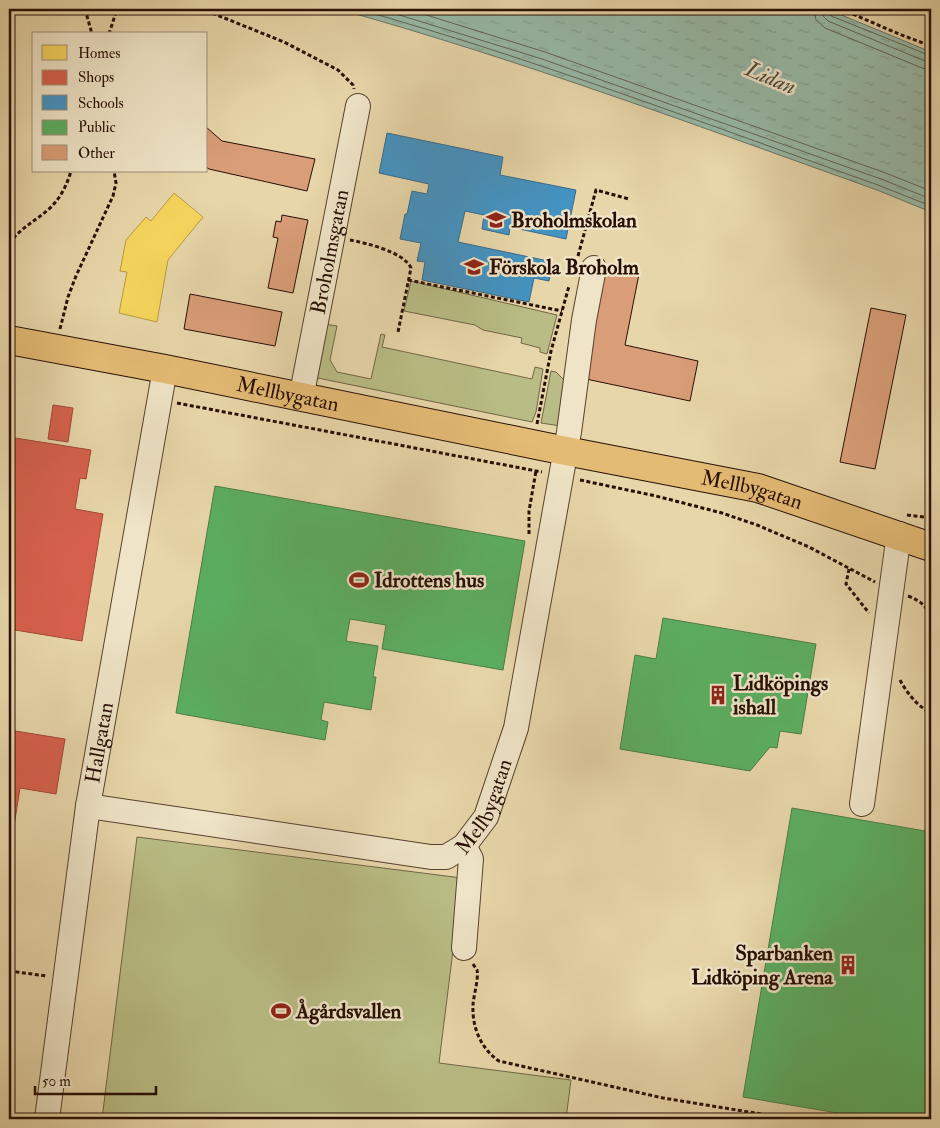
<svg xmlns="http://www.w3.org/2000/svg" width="940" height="1128" font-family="'IM FELL Double Pica',serif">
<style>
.grass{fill:#b9bd85;stroke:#706645}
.water{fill:url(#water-ripples);stroke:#6b7566}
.homes{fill:#f6d55c;stroke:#b89a42}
.shops{fill:#d6604d;stroke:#a24837}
.schools{fill:#4393c3;stroke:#3b6b8a}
.public{fill:#5aae61;stroke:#4b7e45}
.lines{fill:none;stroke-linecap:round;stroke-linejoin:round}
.shore{stroke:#606456;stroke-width:1}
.building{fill:#d99d77;stroke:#280f05}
.minor-casing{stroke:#58412e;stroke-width:26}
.major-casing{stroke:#280f05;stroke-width:30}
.path{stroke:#280f05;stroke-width:3;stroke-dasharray:4 2.5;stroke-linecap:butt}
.minor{stroke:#efe4c7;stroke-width:24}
.major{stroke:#e4bb74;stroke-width:28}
.labels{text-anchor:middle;stroke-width:5;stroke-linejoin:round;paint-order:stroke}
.poi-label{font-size:21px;font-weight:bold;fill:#280f05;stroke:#efe4c7;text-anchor:start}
.street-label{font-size:21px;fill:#280f05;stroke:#efe4c7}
.water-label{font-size:22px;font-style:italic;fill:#4f4a3e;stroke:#efe4c7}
</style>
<defs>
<pattern id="water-ripples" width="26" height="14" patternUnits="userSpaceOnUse" patternTransform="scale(1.25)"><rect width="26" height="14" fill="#97b9a7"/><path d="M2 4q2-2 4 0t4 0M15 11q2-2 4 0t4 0" fill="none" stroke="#829e8e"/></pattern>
</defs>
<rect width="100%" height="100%" fill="#e7d6a9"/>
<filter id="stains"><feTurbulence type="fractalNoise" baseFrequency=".004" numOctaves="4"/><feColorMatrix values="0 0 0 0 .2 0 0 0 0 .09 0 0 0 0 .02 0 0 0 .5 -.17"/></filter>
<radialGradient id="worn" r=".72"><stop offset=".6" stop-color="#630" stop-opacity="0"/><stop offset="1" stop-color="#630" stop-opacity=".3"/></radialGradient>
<path class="grass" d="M411,281L557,315L547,354L540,352V348L521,343L522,338L483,330L475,325L404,311Z
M324,324L337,326L330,360L337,372L371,379L381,334L385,335L382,347L532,379L535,367L543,369L536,412L532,422L313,377Z
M551,371L556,372L564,380L561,426L541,423Z
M137,837L462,878L439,1063L571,1080L566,1119H102Z"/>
<path class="water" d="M338,9H827L931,52V212L877,190C698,126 521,60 338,9Z"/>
<path class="homes" d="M174,193L203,217L168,260L157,322L119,313L127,272L120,271L126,240L146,217L151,221Z"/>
<path class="shops" d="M53,405L73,408L68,442L48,439Z
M9,437L91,450L86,479L80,478L75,509L103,514L82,641L9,629Z
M9,730L65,739L56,794L20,788L9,858Z"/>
<path class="schools" d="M387,133L503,157L500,175L576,190L566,239L510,227L509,235L482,229L484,215L465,211L458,242L553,262L549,281L534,278L529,302L422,280L425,262L417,261L421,243L400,239L405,214H407L412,191L427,194L429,184L379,173Z"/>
<path class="public" d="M215,486L525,541L503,670L382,649L386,625L350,619L346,641L378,646L373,677H376L371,710L324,702L321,720L328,722L325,740L176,713Z
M663,618L816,644L801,734L780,731L777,748L770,747L750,771L620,749L635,655L656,659Z
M792,808L931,832V1119H873L743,1097Z"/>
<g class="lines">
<path class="shore" d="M357,9C533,58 705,124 878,185L931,206
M380,9L542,59L881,179L931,199
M407,9L545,52L883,172L931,191
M814,9L816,20L825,28L922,68L931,70
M821,9L823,16L828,21L925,61L931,62
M827,9L828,13L831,16L931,56"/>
</g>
<path class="building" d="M206,127L222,141L315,159L307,191L209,169L206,167Z
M282,215L308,220L293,293L268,288L278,238L273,237L276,221L281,222Z
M600,266L639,274L625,345L698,361L690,401L586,379Z
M190,294L282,312L275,346L184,329Z
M871,308L906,315L875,469L840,462Z
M931,456V482L927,481Z"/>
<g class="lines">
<defs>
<g id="minor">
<path id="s1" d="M301,398L358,106"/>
<path d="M862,804L899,534"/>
<path id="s2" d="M88,806L431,857H446L464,846L486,817L516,728L569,432L584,320L594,268"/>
<path d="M464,948L471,859L464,846"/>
<path id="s3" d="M47,1119L88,806L165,369"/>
</g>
<g id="major">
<path id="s4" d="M9,340L165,369L566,451L758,488L931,547"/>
</g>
</defs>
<use href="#minor" class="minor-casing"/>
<use href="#major" class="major-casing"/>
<path class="path" d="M85,9L92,34
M154,9L212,13L284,42L338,70L353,85L354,89
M841,9L899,34L931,46
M109,34L117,9
M350,240C366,243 404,252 411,268L398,332
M9,243C21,228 35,221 49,209C60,199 67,185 71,171
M578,256L596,190L629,199
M408,280L562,311
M60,329L68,297L76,276L113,196L116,183L114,171
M177,403L542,472
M537,424L551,351L569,286
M580,480L656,496L722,513L757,525L809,547L875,582
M907,515L931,518
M529,534V511L536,471
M849,569L846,584L869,613
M908,596C921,601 927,606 931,619
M900,680C907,693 917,706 931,713
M473,964C474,966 476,968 477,970C479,979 473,997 473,1006C472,1027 481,1049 499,1061L663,1098L792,1119
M9,971L47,976"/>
<use href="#minor" class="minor"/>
<use href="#major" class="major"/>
</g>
<defs>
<symbol id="school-bare" viewBox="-9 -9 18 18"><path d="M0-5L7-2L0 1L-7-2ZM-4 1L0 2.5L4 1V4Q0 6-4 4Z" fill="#8f2418" stroke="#efe4c7" stroke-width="2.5" paint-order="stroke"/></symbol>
<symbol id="stadium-bare" viewBox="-9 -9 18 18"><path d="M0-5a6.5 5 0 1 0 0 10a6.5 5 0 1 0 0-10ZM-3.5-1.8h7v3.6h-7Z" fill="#8f2418" stroke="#efe4c7" stroke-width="2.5" paint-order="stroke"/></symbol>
<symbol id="building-bare" viewBox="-9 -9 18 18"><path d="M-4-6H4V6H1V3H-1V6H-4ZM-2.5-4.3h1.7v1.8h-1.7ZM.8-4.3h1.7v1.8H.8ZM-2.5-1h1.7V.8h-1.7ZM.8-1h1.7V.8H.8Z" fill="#8f2418" stroke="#efe4c7" stroke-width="2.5" paint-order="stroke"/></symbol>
</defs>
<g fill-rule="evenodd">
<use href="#school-bare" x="482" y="206" width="28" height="28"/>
<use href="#school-bare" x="460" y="253" width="28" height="28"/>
<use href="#stadium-bare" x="345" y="566" width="28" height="28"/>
<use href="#building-bare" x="704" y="681" width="28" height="28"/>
<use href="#building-bare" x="834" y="951" width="28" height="28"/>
<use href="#stadium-bare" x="267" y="997" width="28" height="28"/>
</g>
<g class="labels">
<g class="poi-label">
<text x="511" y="227">Broholmskolan</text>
<text x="489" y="274">Förskola Broholm</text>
<text x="374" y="587">Idrottens hus</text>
<text x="733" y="690">Lidköpings<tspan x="733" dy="24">ishall</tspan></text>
<text x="833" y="960" text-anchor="end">Sparbanken<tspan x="833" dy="24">Lidköping Arena</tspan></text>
<text x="296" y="1018">Ågårdsvallen</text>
</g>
<g class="street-label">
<text dy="7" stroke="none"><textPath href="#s1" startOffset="149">Broholmsgatan</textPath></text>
<text dy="7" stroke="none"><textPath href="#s4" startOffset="284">Mellbygatan</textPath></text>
<text dy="7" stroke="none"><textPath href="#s4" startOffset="758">Mellbygatan</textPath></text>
<text dy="7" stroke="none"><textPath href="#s3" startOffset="380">Hallgatan</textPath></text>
<text dy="7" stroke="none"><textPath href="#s2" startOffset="428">Mellbygatan</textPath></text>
</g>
<g class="water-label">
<text transform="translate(771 77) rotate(23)" y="8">Lidan</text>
</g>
</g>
<rect width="940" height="1128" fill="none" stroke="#e7d6a9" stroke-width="30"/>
<rect x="10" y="10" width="920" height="1108" fill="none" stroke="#280f05" stroke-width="2.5"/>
<rect x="15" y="15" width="910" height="1098" fill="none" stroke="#280f05"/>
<rect x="32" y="32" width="175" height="140" fill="#efe4c7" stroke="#9f8f79"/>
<rect x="42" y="45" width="25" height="15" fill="#f6d55c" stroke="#9f8f79"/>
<text x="78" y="58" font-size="15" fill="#280f05">Homes</text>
<rect x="42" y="70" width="25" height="15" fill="#d6604d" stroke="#9f8f79"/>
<text x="78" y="82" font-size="15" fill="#280f05">Shops</text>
<rect x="42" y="95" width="25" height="15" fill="#4393c3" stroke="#9f8f79"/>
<text x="78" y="108" font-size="15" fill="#280f05">Schools</text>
<rect x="42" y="120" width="25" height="15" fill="#5aae61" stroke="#9f8f79"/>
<text x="78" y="132" font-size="15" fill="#280f05">Public</text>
<rect x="42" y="145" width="25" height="15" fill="#d99d77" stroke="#9f8f79"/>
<text x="78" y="158" font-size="15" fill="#280f05">Other</text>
<path d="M35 1086v8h121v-8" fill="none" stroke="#280f05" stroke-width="2.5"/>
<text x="42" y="1086" font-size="15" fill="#280f05" stroke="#efe4c7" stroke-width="4" paint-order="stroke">50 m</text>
<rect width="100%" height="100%" filter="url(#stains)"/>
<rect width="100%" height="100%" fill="url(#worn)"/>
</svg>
